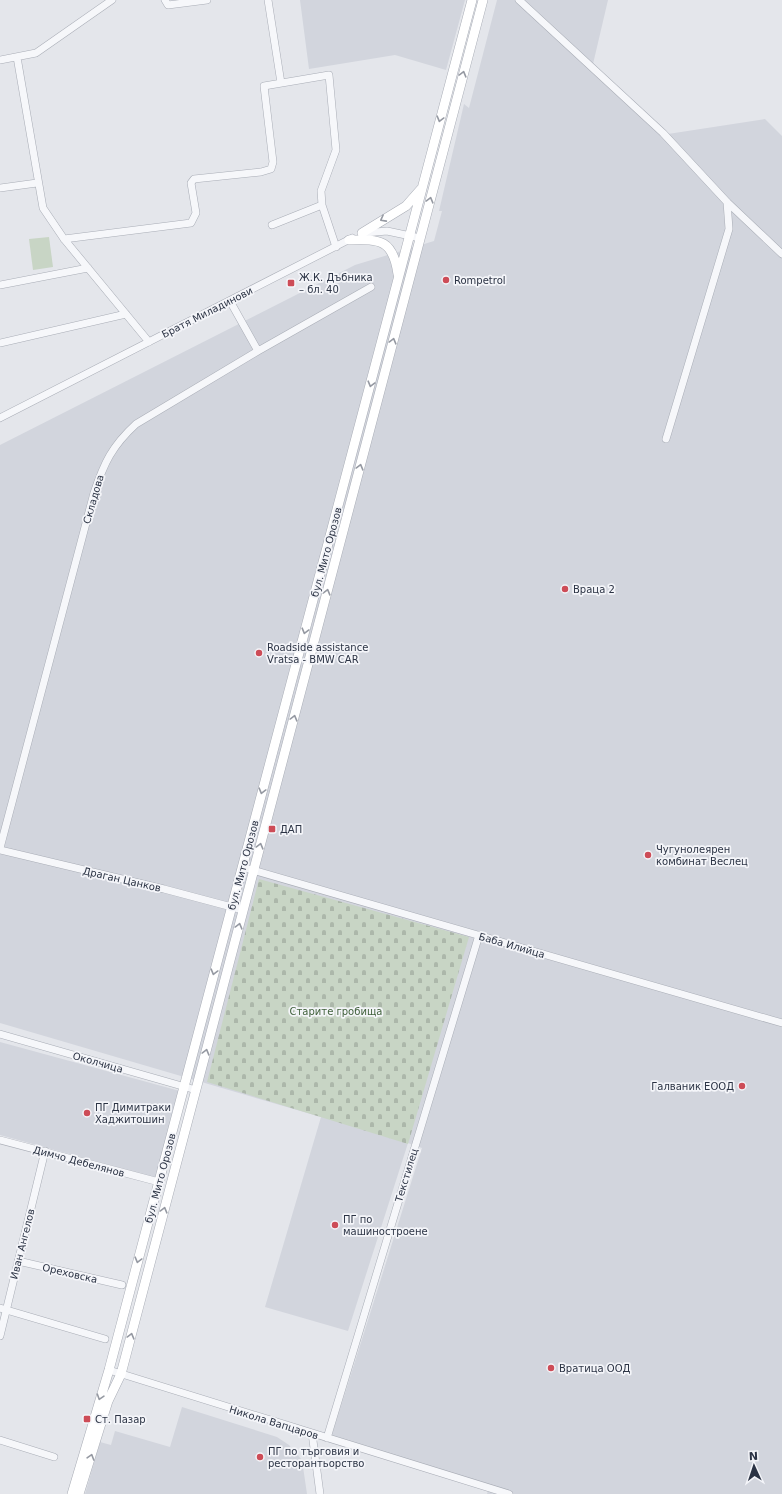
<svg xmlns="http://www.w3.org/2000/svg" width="782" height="1494" font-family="'DejaVu Sans',sans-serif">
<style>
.built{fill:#d2d5dd}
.green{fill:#c8d5c5}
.cemetery{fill:url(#cemetery-stones)}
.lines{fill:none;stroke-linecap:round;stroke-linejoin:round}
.street-casing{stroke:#a9adb6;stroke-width:8}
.secondary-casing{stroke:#a9adb6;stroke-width:10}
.street{stroke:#f6f7fa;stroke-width:7}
.secondary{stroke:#fff;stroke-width:9}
.oneway{stroke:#9599a2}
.poi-dot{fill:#cd4c57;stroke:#f4f5f9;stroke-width:1.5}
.labels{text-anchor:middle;stroke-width:3.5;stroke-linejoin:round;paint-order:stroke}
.poi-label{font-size:10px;fill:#2b3344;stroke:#f4f5f9;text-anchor:start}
.street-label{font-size:10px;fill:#2b3344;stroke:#f4f5f9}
.park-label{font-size:10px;fill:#3e5f39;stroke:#f4f5f9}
</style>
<defs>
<pattern id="cemetery-stones" width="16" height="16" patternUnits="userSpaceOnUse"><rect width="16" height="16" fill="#c8d5c5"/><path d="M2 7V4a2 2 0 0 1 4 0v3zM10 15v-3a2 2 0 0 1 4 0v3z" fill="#acb7aa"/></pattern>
</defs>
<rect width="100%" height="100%" fill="#e4e6eb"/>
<path class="built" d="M300,0H465L446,70L395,55L309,69Z
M497,0H608L593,64L668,134L765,119L782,136V1494H487L489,1488L331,1438L422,1148L408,1143L348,1331L265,1307L321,1117L0,1023V445L355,265L434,241L442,211H439L464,104L469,108Z
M0,1042L180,1091L157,1178L0,1135Z
M182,1407L277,1437L289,1445L302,1460L307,1494H85L100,1442L111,1445L115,1431L170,1447Z"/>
<path class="green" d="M49,237L53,267L33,270L29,239Z"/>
<path class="cemetery" d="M259,879L469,937L408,1144L207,1082Z"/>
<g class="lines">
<defs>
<path id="street" d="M165,0L168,5L207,0
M268,0L281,83
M519,0L663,133L727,202L782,254
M17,57L43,208L64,239L149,342
M0,60L36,53L112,0
M0,188L37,183
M272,225L322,205
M365,233L387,231L420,238
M64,239L191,223L196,213L191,183L194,179L261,172L271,169L273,162L264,86L329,75L336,150L321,191L322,205L336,247
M0,285L88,268
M230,301L258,351
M0,343L126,314
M0,418L352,238
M666,439L729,229L727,202
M0,848L94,493C104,463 112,446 136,424L258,351L371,287
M0,850L164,889L243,910
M242,867L782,1023
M0,1034L196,1090
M0,1140L159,1182
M18,1261L122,1285
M0,1308L105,1339
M0,1336L45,1151
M109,1370L509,1494
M312,1433L320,1494
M327,1438L479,935
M0,1440L54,1457"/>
<path id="secondary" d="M362,233L406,206L421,189
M349,240C381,239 393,240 398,274
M72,1494L109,1370L472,0
M79,1494L108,1401L121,1374L483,0"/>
</defs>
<use href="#street" class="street-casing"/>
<use href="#secondary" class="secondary-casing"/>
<use href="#street" class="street"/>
<use href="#secondary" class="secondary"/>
</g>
<defs><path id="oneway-chevron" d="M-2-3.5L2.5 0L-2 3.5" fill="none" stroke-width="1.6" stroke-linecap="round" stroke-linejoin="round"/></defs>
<g class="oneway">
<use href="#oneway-chevron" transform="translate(463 74) rotate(-75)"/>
<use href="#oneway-chevron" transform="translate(440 119) rotate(105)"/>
<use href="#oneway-chevron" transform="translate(430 200) rotate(-75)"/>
<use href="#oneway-chevron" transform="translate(383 219) rotate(152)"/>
<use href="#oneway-chevron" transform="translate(393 341) rotate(-75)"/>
<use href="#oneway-chevron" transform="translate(371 384) rotate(105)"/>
<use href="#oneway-chevron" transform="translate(360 467) rotate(-75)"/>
<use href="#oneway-chevron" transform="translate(327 592) rotate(-75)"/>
<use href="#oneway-chevron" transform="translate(305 631) rotate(105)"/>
<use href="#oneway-chevron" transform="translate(294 718) rotate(-75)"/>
<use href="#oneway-chevron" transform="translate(262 791) rotate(105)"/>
<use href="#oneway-chevron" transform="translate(260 846) rotate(-75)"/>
<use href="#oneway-chevron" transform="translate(239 926) rotate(-75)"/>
<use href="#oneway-chevron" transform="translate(214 972) rotate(105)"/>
<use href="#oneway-chevron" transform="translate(206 1052) rotate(-75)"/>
<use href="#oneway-chevron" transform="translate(164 1210) rotate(-75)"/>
<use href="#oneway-chevron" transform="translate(138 1260) rotate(105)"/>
<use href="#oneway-chevron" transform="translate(131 1336) rotate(-75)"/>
<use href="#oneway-chevron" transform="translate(100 1397) rotate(108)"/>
<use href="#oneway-chevron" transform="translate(91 1457) rotate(-73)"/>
</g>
<g class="poi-dot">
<circle cx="446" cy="280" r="4"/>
<rect x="287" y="279" width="8" height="8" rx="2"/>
<circle cx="565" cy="589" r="4"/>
<circle cx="259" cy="653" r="4"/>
<rect x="268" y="825" width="8" height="8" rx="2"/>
<circle cx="648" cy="855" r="4"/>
<circle cx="742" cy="1086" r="4"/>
<circle cx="87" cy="1113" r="4"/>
<circle cx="335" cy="1225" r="4"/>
<circle cx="551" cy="1368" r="4"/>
<rect x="83" y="1415" width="8" height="8" rx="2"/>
<circle cx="260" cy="1457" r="4"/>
</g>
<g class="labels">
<g class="poi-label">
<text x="299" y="281">Ж.К. Дъбника<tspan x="299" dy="12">– бл. 40</tspan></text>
<text x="454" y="284">Rompetrol</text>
<text x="573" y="593">Враца 2</text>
<text x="267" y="651">Roadside assistance<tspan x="267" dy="12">Vratsa - BMW CAR</tspan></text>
<text x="280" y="833">ДАП</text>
<text x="656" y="853">Чугунолеярен<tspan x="656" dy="12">комбинат Веслец</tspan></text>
<text x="734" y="1090" text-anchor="end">Галваник ЕООД</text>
<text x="95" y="1111">ПГ Димитраки<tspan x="95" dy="12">Хаджитошин</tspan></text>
<text x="343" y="1223">ПГ по<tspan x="343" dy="12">машиностроене</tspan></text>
<text x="559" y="1372">Вратица ООД</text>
<text x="95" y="1423">Ст. Пазар</text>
<text x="268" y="1455">ПГ по търговия и<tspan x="268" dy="12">ресторантьорство</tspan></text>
</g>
<g class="street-label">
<text transform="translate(207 312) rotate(-27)" y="4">Братя Миладинови</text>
<text transform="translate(93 499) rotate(-74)" y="4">Складова</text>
<text transform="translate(326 552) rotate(-75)" y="4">бул. Мито Орозов</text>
<text transform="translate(243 865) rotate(-75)" y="4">бул. Мито Орозов</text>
<text transform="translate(122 879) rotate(13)" y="4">Драган Цанков</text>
<text transform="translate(512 945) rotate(16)" y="4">Баба Илийца</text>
<text transform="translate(98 1062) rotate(16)" y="4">Околчица</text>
<text transform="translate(79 1161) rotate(15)" y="4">Димчо Дебелянов</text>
<text transform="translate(406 1175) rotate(-73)" y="4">Текстилец</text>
<text transform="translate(160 1178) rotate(-75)" y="4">бул. Мито Орозов</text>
<text transform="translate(22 1244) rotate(-76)" y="4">Иван Ангелов</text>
<text transform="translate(70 1273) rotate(13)" y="4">Ореховска</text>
<text transform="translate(274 1422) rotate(17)" y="4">Никола Вапцаров</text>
</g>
<g class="park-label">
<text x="336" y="1015">Старите гробища</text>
</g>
</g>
<g transform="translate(754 1466) rotate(357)" stroke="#f4f5f9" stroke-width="3" paint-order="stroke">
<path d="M0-3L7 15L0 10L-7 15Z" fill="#2b3344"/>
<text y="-6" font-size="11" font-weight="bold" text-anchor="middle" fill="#2b3344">N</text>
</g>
</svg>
